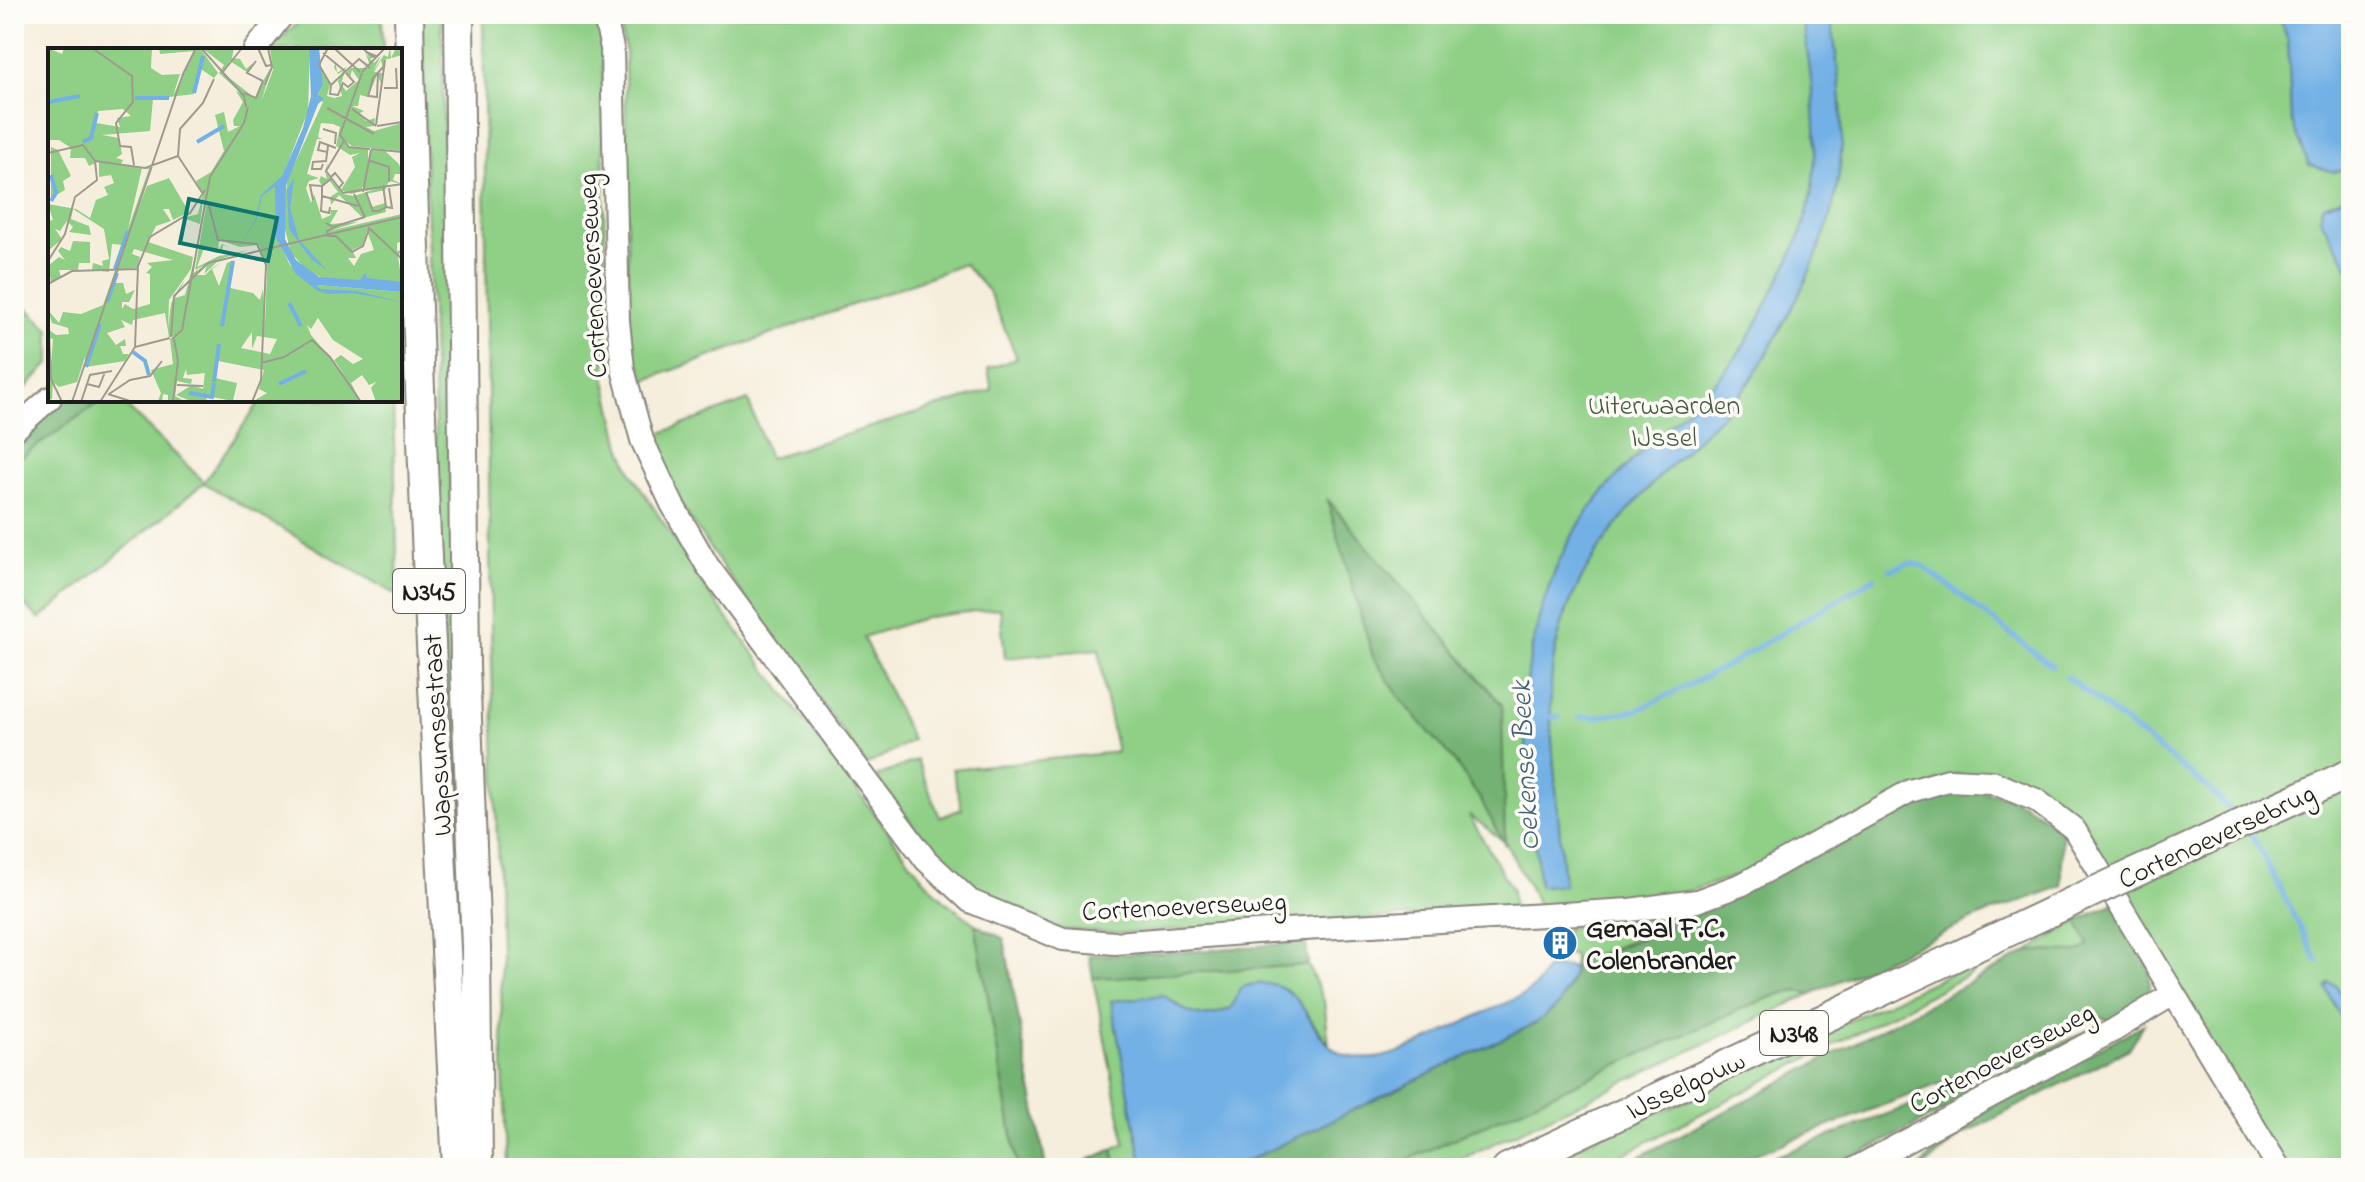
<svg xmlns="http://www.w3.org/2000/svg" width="2365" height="1182" font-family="'Indie Flower',sans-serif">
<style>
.green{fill:#8fcf86;stroke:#567651;stroke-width:2}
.forest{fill:#73b273;stroke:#486748;stroke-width:2}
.water{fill:#72b0e5;stroke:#476680;stroke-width:2}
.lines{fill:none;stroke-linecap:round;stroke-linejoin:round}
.stream{stroke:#72b0e5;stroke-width:5}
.minor-casing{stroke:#89857c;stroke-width:26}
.major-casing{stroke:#89857c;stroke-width:32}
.minor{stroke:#fff;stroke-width:22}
.major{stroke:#fff;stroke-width:28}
.major-bridge-casing{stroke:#89857c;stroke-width:32;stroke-linecap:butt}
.major-bridge{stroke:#fff;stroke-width:28}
.labels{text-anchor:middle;stroke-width:7;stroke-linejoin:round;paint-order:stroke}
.shield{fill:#fdfcf7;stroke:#605f5e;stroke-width:2}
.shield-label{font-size:26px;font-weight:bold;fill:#1c1c1c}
.street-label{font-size:28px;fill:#1c1c1c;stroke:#fdfcf7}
.park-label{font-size:28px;fill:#445b41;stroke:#fdfcf7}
.poi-label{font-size:28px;font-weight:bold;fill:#1c1c1c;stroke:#fdfcf7;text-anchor:start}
.water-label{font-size:30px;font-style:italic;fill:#435f76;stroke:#fdfcf7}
.inset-river{fill:none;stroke:#72b0e5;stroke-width:4}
.inset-road{fill:none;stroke:#9f9a8f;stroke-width:2}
.view{fill:#0f766e;fill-opacity:0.15;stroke:#0f766e;stroke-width:4}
.inset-edge{fill:none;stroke:#1c1c1c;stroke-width:4}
</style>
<rect width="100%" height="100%" fill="#fdfcf7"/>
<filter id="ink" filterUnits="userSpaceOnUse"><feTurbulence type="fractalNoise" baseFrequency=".0125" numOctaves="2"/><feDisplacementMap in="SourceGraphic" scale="16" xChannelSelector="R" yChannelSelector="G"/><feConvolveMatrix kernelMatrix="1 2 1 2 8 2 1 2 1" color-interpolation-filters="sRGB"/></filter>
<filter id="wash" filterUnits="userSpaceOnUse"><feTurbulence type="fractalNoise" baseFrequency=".006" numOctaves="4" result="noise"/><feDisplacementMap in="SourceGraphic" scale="32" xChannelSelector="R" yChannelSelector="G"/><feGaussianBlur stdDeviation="1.8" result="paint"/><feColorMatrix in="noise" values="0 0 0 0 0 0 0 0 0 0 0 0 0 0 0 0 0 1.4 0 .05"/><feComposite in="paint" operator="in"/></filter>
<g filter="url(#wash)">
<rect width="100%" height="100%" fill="#f6eedc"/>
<path class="green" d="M311,14H382L383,50H270L296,24Z
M420,14H441L442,22L448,408L468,1015L463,1168Z
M483,14H593L602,33L606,381L621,446L632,474L708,592L922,877L945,901L975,924L1018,1168L657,1166L506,1168L491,624Z
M617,14H2312L2351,150V1168H2282L2077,822L2053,798L2021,784L1954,774L1751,871L1686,892L1667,896L1540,908L1505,842L1469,815L1512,890L1514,910L1120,933L1056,929L1011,911L984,894L933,851L876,777L917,760L940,817L962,809L952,769L1117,752L1104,690L1099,649L1005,658L1000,608L927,617L863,637L912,740L867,765L721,565L666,482L648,438L748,400L769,458L992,390L988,369L1017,358L989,292L964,264L635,384L628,319L625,48Z
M14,295L50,330V363L14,400Z
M102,400H120L204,482L261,400H393L398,596L204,483L40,619L14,596V462Z
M1709,905L1599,955L1574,961L1573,955H1568L1566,928Z
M2077,921L2090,946L2079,953L2029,951Z
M2052,926L2020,948L1597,1168H1531L1625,1124L1671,1108L1792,1047Z
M1308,965L1324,1001L1329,1044L1296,999L1231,1008L1206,1017L1193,1016L1174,1002L1112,1001L1143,1168H1117L1113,1149L1125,1143L1093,978Z
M1803,991L1811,994L1442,1168H1389L1743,1008L1786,992Z"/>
<path class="forest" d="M65,400H102L14,462V441Z
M1327,499L1502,705L1505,845L1480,799L1451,757L1402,701L1373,657Z
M1962,788C2009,794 2027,801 2062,832V886L1976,918L1811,994C1790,985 1763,1001 1743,1008L1389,1168H1232L1536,1023C1557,1006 1574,990 1574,961C1665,938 1750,884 1833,841C1875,819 1915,797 1962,788Z
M2114,903C2128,927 2165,975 2144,1001C2138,1010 2121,1015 2112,1021L2097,1017L2087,1020L2017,1054L1719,1168H1618L2029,951L2079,952L2089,945L2077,921Z
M975,924L1004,939L1046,1168H1018Z
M1306,942L1308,965L1118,977L1093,978L1089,955L1182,952Z
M2144,1024L2129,1049L1960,1136L1923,1168H1919L1961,1122Z
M2094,1028L2097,1030L1834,1168H1745L2006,1069Z
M1113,1149L1117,1168H1071Z"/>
<path class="water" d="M1802,14H1831C1836,56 1843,98 1842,140C1840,208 1814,270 1781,328C1765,358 1748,388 1724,413C1657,479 1583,543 1558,638C1546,684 1551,730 1555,776C1558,813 1561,849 1564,885L1539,886C1536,832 1527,778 1525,723C1524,671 1537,612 1558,564C1587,495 1649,444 1702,395C1732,368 1751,337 1768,301C1781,277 1795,251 1804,224C1825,156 1812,83 1802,14Z
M2305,14H2351V168L2334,172L2309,165L2291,120L2288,40L2280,21Z
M2351,194V271L2320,218L2322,206Z
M1556,967H1571L1574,972L1559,1005L1536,1023L1232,1168H1143L1111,1001L1163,995C1191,1014 1197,1023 1231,1008L1242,987C1310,967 1301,1038 1345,1055C1354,1058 1366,1059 1375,1058C1406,1055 1458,1024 1488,1011C1502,1004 1520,999 1532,989C1538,985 1542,976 1546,969Z
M2329,983L2336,985L2351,1016V1037L2326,988Z"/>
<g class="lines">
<path class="stream" d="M1890,570L1909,563L1923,566L2052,666
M2067,677L2208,788L2235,815
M1544,717H1559
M1580,717H1597L1638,710L1728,665L1874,578
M2250,831L2318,962"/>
</g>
</g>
<g filter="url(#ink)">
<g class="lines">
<defs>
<path id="minor" d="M604,14L612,48L618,321L623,369L642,440L672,504L707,565L926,860L970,901L1063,939L1115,943L1269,931L1630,910L1697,901L1743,884L1910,791L1948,780L1992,782L2036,800L2074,829L2279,1168
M255,50L283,14
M14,430L50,398
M1856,1168L2114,1030L2173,994"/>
<path id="major" d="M409,14C416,399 438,784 457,1168
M459,14L465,667L476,947L478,1168
M1507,1168L2080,898"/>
</defs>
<use href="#minor" class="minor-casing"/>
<use href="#major" class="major-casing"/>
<use href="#minor" class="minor"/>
<use href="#major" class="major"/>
<defs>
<path id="major-bridge" d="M2080,898L2351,773"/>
</defs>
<use href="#major-bridge" class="major-bridge-casing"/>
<use href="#major-bridge" class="major-bridge"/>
</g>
</g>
<defs>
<symbol id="building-disc" viewBox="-11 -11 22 22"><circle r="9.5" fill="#1f6fb2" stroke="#fdfcf7"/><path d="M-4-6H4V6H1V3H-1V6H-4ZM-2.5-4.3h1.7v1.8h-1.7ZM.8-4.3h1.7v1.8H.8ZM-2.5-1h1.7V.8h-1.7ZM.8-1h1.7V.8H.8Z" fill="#fff"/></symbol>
</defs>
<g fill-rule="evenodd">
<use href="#building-disc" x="1540" y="923" width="40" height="40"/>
</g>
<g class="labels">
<g class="shield">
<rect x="393" y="569" width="72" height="44" rx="6"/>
<rect x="1760" y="1011" width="68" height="44" rx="6"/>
</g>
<g class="shield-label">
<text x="429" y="600">N345</text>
<text x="1794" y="1042">N348</text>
</g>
<g class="street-label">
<text transform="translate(591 276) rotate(-93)" y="10">Cortenoeverseweg</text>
<text transform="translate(436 735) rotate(-93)" y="10">Wapsumsestraat</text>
<text transform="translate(2216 835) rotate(-25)" y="10">Cortenoeversebrug</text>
<text transform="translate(1184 905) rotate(-3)" y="10">Cortenoeverseweg</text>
<text transform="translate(2001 1057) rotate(-28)" y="10">Cortenoeverseweg</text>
<text transform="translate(1685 1084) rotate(-25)" y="10">IJsselgouw</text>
</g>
<g class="park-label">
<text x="1664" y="414">Uiterwaarden<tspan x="1664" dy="32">IJssel</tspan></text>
</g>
<g class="poi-label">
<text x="1586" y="937">Gemaal F.C.<tspan x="1586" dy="32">Colenbrander</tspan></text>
</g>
<g class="water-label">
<text transform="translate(1524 766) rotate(-93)" y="10">Oekense Beek</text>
</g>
</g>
<g transform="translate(48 48)">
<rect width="354" height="354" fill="#f6eedc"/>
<path d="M0,0L14,6L16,0H104L103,20L114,27L132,26L125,48L146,3L112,6L111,0H152L170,25L166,30L153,21L146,46L105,51L102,83L54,87L71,90L74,106L68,110L75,112L73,116L94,120L80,181L101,121L95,120L103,119L82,182L99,138L121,130L141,164L125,172L121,161H115L123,173L108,178L100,194L145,209L143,221L121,252L120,280L123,256L129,243L137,232L127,250L137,247L149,201L145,225L160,216L147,222L159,153H155L152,176L135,170L150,166L155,146L148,133L163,124L176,103L167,67L176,64L180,84L192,78H186L185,72L195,54L188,43L193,45L171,25L176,17L154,0H186L184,10L192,11L198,21L205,15L199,25L215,33L223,19L219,0L223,19L214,52L225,22L222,0H262L260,63L230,140L229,190L242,217L268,237L354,244V354H328L323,340L328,334L321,337L314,327L303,335L313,354H204L219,345L211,341L216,322L170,313L167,330L189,335L185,353L159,348L158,354H145L128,347L144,337L155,341L157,325L139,327L138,321L135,330L144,331L143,336L129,333L127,348L138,354H120V347L115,346L114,354L110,353L113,345L103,322L125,316L122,291L128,288L121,289L117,265L85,272L84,277L73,272L77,279L59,285L68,297L77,291L78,298H72L75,306H81L77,313L38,319L37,309L29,334L11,339L5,334L4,351L0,352L5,291L0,290V281L8,287L21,286L20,280L4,275L0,262L11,275L15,264L33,266L55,257L81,183L75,197L64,196L61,224L44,222L45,215L55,218L54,213L61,211L56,181L25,161L23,171L41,178L43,187L21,184L25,179L19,173L12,183L7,181L14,191L0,203V173L5,172L0,156L28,161L42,170L48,152L60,147L56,139L66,135L63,127L51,129V113L41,118L37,110H22L23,100L11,92H0ZM182,13L214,34L207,50L175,25ZM75,61L83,68L69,70L72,79L48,75L50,63ZM171,192L192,199L211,197L219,223L217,276L215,241L212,252L205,245L182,240L185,213L204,208L184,213L179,215L171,238L164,221L173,215L164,220L157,227H148L159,217L156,226L169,214L212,202L166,213L201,202L171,208L149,219L156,200L168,205L174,204L175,197L183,200L174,196L170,204ZM86,201L125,212L99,215L104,219L98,225L102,226V256L85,261L77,256L74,261V254H81L87,242L78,246L75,235H66L71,222L89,220L92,209L84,206ZM270,270L285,292L315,311L305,316L293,307L286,312L296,326L263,287L259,277L263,281ZM204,284V301L209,288L229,291L222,306L193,300ZM342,0L343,10L348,0L354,1V7L336,12L337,18L335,21L333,12L326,24L334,25L333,35L329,27L320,49L312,47L310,58H304L316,63L312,65L318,73L327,70L326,78L318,79L326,83L354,75V103L304,98L294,91L300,99L320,101V113L324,102L337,103L351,116L354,126H347L345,132L354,136L341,133L337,142L318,146L324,159L337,155L338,164L315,170L291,147L283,157L282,149L290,144L281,132L275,139L271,133L273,128L279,131L277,123L280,115L278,125L295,146L306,148L328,141L317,143L314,138V143L303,146L293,142L307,119L304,109L312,105L302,107L288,98L292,79L285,76L273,75L270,89L274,91H269L259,126L271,130L261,133L258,140L263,155L266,146L274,171L283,167L282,162H290L282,176L310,174L281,183L354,166V193L349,195V203L354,202L350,208L354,236L278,232L259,222L243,205L234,169L240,130L275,54L270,48L275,35L270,13L282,36L279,48L286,50L294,48L290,33L295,23L290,26L286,20L287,16L283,13L288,16L289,25L298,19L293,36L298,43L311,32L304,22L302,29L298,25L303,20H323L311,9L322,18L317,3L321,10L319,4L328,8L322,11L326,15L333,8L325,23L336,7L340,9ZM319,183L326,202L313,206L306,218L300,210H308L304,202L315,197ZM3,99L10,102L23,128L15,133L17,142L3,150ZM25,193L42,194V215H31L30,222H11L13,229L3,234L0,218L11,209L17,212L10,203L13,199L22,203Z" fill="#8fcf86" fill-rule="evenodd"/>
<path d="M261,0H271L275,36L270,47L276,51L270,56L238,138L237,191L248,212L271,229L312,232L317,225L319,230L354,234V244L268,237L272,241L308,243L354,254L305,245L280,246L270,243L248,226L228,190L227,138L214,148L208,173L192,196L207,173L213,147L234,128L255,80L263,48ZM246,130L242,160L251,192L279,222L264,212L241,181L239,142Z" fill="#72b0e5"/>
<path class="inset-river" d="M146,45L155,8M87,50H121M0,54L32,48M35,94L43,90L49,65M149,94L176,78M3,127L8,145L3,153M67,221L80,183M59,254L69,225M241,255L253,278M174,278L185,213M85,304L97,313L101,327M38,319L52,276M166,334L171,296M231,336L258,323M141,345L164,349L166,335"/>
<path class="inset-road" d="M44,0L84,28L85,54L68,75L72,98L83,99L86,117M153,0L196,48L198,59M210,0L218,18L223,17M280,0L271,17L283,37M286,0L312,24M314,0L319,4L327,10L328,8L318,4M275,5L298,24M208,13L199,25L215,33M314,24L337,0M174,25L194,0M314,25L292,87L301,99L322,101M217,37L224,19L220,0M283,37L282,46L290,47L295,35L300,39L306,34L298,25M283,37L311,11L322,20M336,40H349L348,20M196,45L208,50L215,33M321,48L329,49L330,25M320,49L325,30L337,17M279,60L326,86M304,61L328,78M328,77L337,12M329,78L354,74M275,81L288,85L287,96M296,93L278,123L295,145L354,136M323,101L354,104M279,104L270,102L272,94L288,100M0,105L35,97L47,113L49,132L27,149L17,186L0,213M130,108L132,81L155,55L166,31M130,108L155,146M320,112L341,119V134M47,113L97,120L130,108M275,116L273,121H264L265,114L278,113L280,98M283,129L287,125L295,135L291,140M283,131L274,138V148L310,158M315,144L323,102M318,144L325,163H331L338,159L335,137M306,146L317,169M274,148L273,163L281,165L282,159M265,152L262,137L274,138M160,154L170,192L209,196L218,217L213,332L204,354M338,159L344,160L341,140M278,175L285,179L317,169M289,178L279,183L280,188H288L304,204L315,198L321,181M320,179L354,211M0,236L24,223L90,221M0,261L3,331L14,354M123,289L126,248L160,215L354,169M124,291L134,282L162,129L196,75L200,59M87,299L122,290M213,315L236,309L264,292L282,309L313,354M39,336L51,339L57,324M129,337L155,338M60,346L85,354M61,346L82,332L102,328L114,313M24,354L135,26L148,0M33,354L42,327L64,323M52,354L87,299L90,218L102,189L142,165L157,142M125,354L130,313L126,291"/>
<path class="view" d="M141,151L229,170L220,213L132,195Z"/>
<rect width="354" height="354" class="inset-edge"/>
</g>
<rect width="2365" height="1182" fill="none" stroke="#fdfcf7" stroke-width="48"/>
</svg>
